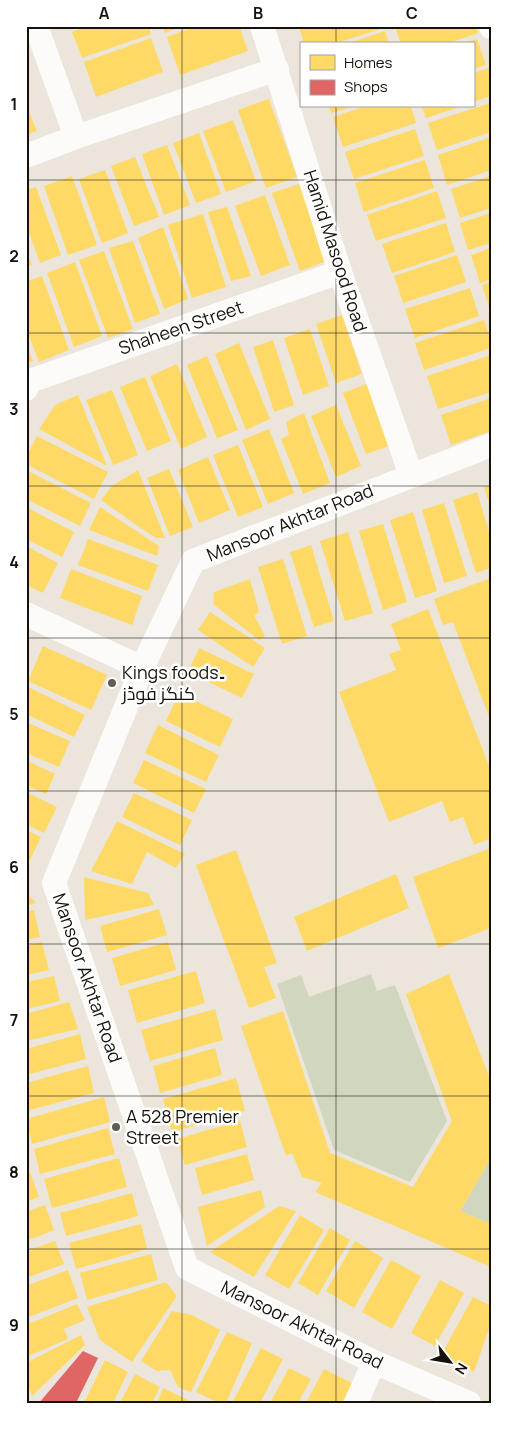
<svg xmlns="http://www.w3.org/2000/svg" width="517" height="1429" font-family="Manrope,Cairo,sans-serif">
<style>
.green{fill:#d1d7be}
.homes{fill:#ffd966}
.shops{fill:#e06666}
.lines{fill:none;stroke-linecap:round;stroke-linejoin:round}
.minor{stroke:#fcfbfa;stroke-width:24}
.grid{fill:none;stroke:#16120b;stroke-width:1;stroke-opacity:0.55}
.poi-dot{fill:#615c54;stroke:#fff;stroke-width:2}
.labels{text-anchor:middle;stroke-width:5;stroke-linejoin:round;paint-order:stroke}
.street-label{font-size:18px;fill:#16120b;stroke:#fff}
.poi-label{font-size:18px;fill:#16120b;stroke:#fff;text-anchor:start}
.neatline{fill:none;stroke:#16120b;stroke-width:2}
.grid-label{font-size:16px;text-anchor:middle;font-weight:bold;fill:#16120b}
</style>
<rect width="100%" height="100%" fill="#ebe5db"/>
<path class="green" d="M371,974L377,991L395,985L447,1121L410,1182L334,1150L277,984L301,975L309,997Z
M491,1158V1224L460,1211Z"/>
<path class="homes" d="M88,26H149L151,34L82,58L72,32Z
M162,26H184L165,33Z
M196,26H239L248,51L180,75L167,37Z
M299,26H386V27L334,44H304Z
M395,26H475L478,33L446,44H401Z
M385,31L389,44H350L349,43Z
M151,38L163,72L96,97L84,62Z
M477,39L486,65L473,69V44L463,43Z
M489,68L491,96L473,102V73Z
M269,99L297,177L266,188L238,110Z
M491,103V132L437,150L428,123Z
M26,104L37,131L26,135Z
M329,106H351V107L331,113Z
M366,106H411L416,123L343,147L333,117Z
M422,106H460V107L426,118Z
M233,120L256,181L226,192L203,131Z
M415,129L424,156L354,179L345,152Z
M199,133L221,194L196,203L173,143Z
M491,137V170L447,185L438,155Z
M167,145L190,205L164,215L142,154Z
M135,157L159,217L134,226L111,166Z
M425,160L434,188L364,212L355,183Z
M105,170L128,233L102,243L79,179Z
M72,176L97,245L68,255L44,186Z
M491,176V208L460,218L451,189Z
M299,184L327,261L300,271L272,193Z
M36,187L61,255L40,263L26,224V190Z
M437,191L446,218L376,241L367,215Z
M265,195L290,265L261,276L235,206Z
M227,207L251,276L231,281L208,212Z
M491,213V243L468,250L460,223Z
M203,214L226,287L192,298L168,225Z
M446,223L455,252L392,273L382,244Z
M163,227L188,299L164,309L138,238Z
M133,241L160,314L135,323L109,248Z
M491,248V279L480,283L471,255Z
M26,249L32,265L26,267Z
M104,251L133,329L108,338L79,260Z
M457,255L466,282L403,303L394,276Z
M75,262L102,336L74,347L47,273Z
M42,276L69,350L39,362L26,328V282Z
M491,282V310H490L482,285Z
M470,288L479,316L415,338L405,309Z
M342,315L362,374L336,383L316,324Z
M484,320L491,340V348L424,370L415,343Z
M310,329L329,386L303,395L284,338Z
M273,340L294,405L274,412L253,347Z
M239,343L270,419L246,430L215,354Z
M26,344L33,361L26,364Z
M491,355V392L438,409L427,376Z
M207,356L238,430L217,438L187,365Z
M177,364L207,437L181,449L150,376Z
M145,377L171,441L147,451L120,387Z
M369,383L392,445L366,454L343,393Z
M112,390L138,455L113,465L86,400Z
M78,395L107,466L39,429L55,405Z
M491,398V431L451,445L441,415Z
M336,405L361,466L336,477L311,416Z
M304,413L330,483L303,494L281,439L289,435L286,422Z
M269,429L294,493L268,504L242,440Z
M37,436L108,472L94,499L26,464V457Z
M238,445L263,507L238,517L213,455Z
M208,457L230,510L199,523L178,470Z
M169,469L193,527L170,536L147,478Z
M26,470L91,503L80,526L26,499Z
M138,470L165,538H156L142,529L101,500L112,486Z
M491,485V506H490L484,487Z
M477,492L491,538V568L476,573L453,500Z
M444,503L467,576L444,583L422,510Z
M26,507L74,532L62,557L26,539Z
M100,507L159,546L157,556L89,530Z
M413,512L437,591L415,598L390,520Z
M383,524L407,602L383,610L359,531Z
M348,532L373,613L345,621L320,541Z
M88,539L158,565L148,591L78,565Z
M311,545L334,621L314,627L290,552Z
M26,546L58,563L43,593L26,585Z
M283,559L307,636L282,644L258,567Z
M71,569L142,596L132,625L60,598Z
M491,578V722L453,622L443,625L434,599Z
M250,579L259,612L254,615L265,636L259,640L213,604L214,592Z
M428,609L491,771V838L474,845L463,817L450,822L442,801L389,822L339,692L396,670L389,654L401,650L391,624Z
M210,612L265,648L253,667L198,630Z
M43,646L107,675L91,710L28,681Z
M199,648L254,674L242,698L188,672Z
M28,687L85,715L74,737L26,714Z
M179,693L233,719L220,747L166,721Z
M26,722L70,741L59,767L26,753Z
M158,725L219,755L206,782L145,753Z
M26,760L55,774L46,794L26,785Z
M144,760L206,789L194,813L133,783Z
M26,792L57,807L44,833L26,824Z
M134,793L192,820L180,845L122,817Z
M117,821L185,854L176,868L147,852L132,884L91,871Z
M26,830L41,837L30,860L26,859Z
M491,848V928L438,948L413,877Z
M236,850L277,963L264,967L276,998L249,1008L196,865Z
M396,874L409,908L307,951L294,917Z
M84,877L148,893L154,905L85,920Z
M26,892L36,903L26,906Z
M159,909L167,935L107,952L100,926Z
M34,910L40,937L26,940V912Z
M42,942L49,970L26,975V946Z
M168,942L176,970L120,986L112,958Z
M196,971L205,1003L137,1023L128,990Z
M449,974L491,1081V1158L460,1211L491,1224V1267L315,1192L322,1183L302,1177L292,1153L286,1156L241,1026L283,1011L330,1153L413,1187L452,1121L406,994Z
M54,976L60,1001L26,1009V982Z
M69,1002L78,1029L26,1041V1014Z
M215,1009L223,1040L150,1061L141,1030Z
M80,1034L86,1059L26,1075V1049Z
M215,1048L222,1075L160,1093L153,1066Z
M88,1066L94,1093L26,1111V1083Z
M236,1078L245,1111L172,1132L163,1099Z
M104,1097L110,1122L32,1144L26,1119Z
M240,1121L247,1147L185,1165L177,1139Z
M108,1128L115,1154L40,1174L34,1149Z
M247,1154L254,1180L202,1195L195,1168Z
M119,1158L127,1187L52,1208L44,1179Z
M30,1172L39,1197L26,1202V1174Z
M261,1190L265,1207L207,1246L198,1207Z
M132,1193L138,1216L66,1236L60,1213Z
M45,1205L54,1230L26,1241V1212Z
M279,1206L296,1211L254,1277L210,1252Z
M300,1215L324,1230L289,1289L265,1275Z
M141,1224L147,1249L76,1269L69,1243Z
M330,1228L350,1240L318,1295L298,1283Z
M55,1241L64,1264L26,1278V1251Z
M355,1241L383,1258L354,1308L326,1291Z
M151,1254L158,1280L87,1300L80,1273Z
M391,1260L421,1276L392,1329L362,1312Z
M68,1270L78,1298L26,1318V1286Z
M440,1280L464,1293L435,1346L411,1333Z
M166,1282L177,1296L132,1362L100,1340L87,1307Z
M473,1297L491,1306V1323L474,1372L440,1357Z
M77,1304L85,1320L64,1329L68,1339L26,1357V1325Z
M172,1311L192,1315L220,1330L191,1392L178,1387L170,1370L157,1371L141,1361Z
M227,1332L252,1343L226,1403H219L196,1392Z
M81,1335L85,1345L32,1396L26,1381V1363Z
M261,1348L283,1359L260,1403H232Z
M105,1360L128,1372L113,1403H84Z
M289,1368L311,1379L298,1403H270Z
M324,1369L352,1383L342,1403H306Z
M135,1374L160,1387L152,1403H120Z
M163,1388L188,1400L187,1403H157Z"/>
<path class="shops" d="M83,1351L98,1358L76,1403H39Z"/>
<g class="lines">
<path class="minor" d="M36,26L76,137
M262,26L340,272L411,475
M491,26V27
M26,156L76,137L277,69
M26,389L30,381L340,272
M26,614L142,668
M356,1403L374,1362
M469,1403L374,1362L187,1268L54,883L142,668L193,561L491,445"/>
</g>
<path class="grid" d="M182,26V1403M336,26V44M336,106V1403M26,180H491M26,333H491M26,486H491M26,638H491M26,791H491M26,944H491M26,1096H491M26,1249H491"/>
<g class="poi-dot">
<circle cx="112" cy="683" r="5"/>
<circle cx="116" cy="1127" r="5"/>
</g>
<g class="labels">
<g class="street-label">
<text transform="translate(335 251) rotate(72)" y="6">Hamid Masood Road</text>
<text transform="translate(181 328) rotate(-19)" y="6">Shaheen Street</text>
<text transform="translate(290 523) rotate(-22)" y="6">Mansoor Akhtar Road</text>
<text transform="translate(87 978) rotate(71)" y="6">Mansoor Akhtar Road</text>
<text transform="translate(302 1325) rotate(26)" y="6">Mansoor Akhtar Road</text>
</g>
<g class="poi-label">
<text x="122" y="679">Kings foods۔<tspan x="122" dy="21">کنگز فوڈز</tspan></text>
<text x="126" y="1123">A 528 Premier<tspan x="126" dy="21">Street</tspan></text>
</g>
</g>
<rect width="517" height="1429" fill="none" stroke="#ffffff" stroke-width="55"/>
<rect x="300" y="42" width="175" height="65" fill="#ffffff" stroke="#a2a09d"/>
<rect x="310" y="55" width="25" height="15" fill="#ffd966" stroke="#a2a09d"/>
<text x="344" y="68" font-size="15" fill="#16120b">Homes</text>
<rect x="310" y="80" width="25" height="15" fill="#e06666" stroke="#a2a09d"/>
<text x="344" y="92" font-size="15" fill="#16120b">Shops</text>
<g transform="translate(450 1362) rotate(121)" stroke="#ffffff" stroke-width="4" paint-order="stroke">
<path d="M0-4L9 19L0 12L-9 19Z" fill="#16120b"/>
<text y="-8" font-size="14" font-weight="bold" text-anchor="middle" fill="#16120b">N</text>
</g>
<rect x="28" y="28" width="462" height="1374" class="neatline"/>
<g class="grid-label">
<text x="104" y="19">A</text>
<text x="258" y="19">B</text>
<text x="412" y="19">C</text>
<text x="14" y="110">1</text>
<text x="14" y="262">2</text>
<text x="14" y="415">3</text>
<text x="14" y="568">4</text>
<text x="14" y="720">5</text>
<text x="14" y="873">6</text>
<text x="14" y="1026">7</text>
<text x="14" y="1178">8</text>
<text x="14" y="1331">9</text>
</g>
</svg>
